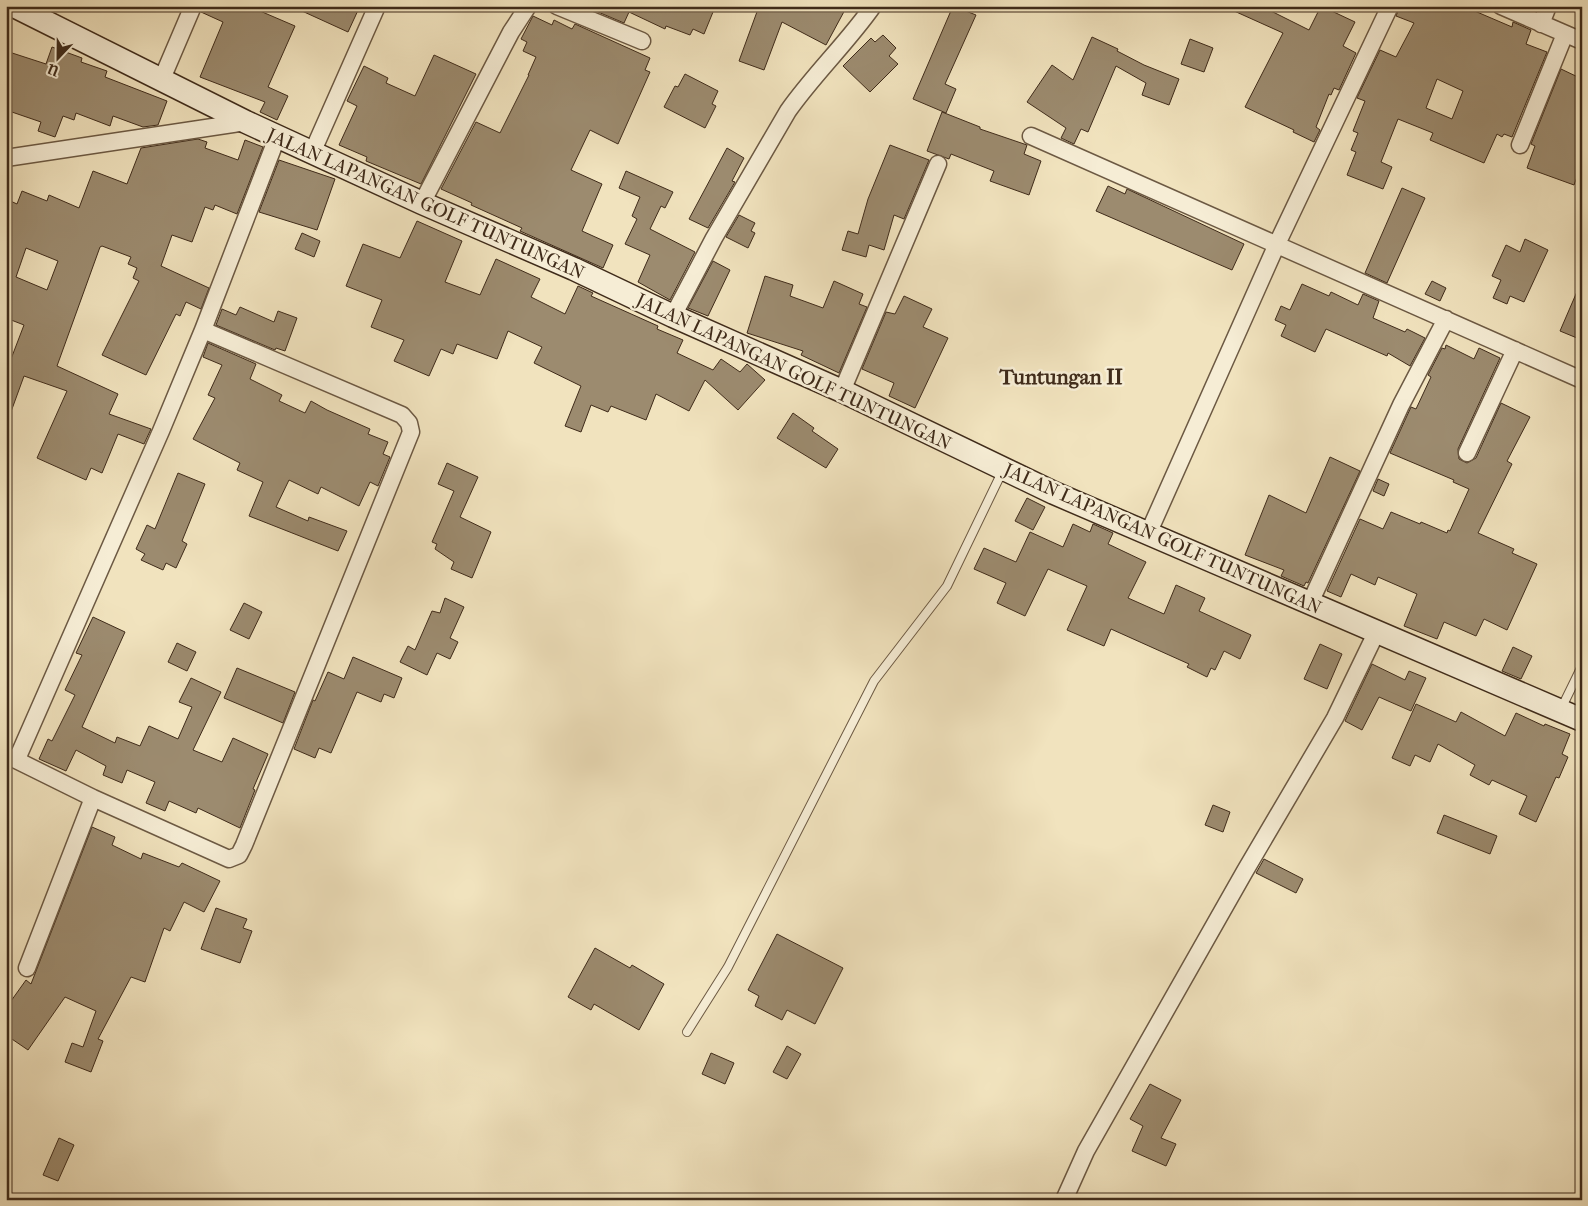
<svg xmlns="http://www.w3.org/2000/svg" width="1588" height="1206" font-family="'IM FELL French Canon',serif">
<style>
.building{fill:#9c8b6f;stroke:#3f2b1a;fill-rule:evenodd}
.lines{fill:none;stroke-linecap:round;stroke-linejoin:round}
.lane-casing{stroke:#6c5943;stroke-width:10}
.street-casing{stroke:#6c5943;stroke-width:19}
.secondary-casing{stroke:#3f2b1a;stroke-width:25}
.lane{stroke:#f6edd5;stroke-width:8}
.street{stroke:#f6edd5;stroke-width:16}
.secondary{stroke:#f6edd5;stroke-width:22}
.labels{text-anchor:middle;stroke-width:5;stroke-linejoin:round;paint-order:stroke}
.street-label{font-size:19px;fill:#3f2b1a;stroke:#f6edd5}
.quarter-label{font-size:21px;font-weight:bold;fill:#3f2b1a;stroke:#f6edd5}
</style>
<rect width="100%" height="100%" fill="#f1e3be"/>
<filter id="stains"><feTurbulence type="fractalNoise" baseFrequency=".004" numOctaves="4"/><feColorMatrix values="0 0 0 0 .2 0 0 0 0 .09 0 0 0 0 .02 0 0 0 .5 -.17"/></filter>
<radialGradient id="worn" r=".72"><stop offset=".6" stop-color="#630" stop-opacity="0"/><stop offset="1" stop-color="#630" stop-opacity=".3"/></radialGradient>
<path class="building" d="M203,6H262L260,11L295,26L268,87L288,96L277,120L260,112L265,102L200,77L223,22L201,12Z
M291,6H360L348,32Z
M584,6H699L713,12L704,34L693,29L690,35L666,26L665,29L629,12L624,23Z
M753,6H847L826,45L782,22L764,70L739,61L758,9Z
M953,6L976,15L945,84L956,89L946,113L913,99Z
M1223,6H1271L1269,10L1309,30L1321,6L1355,22L1343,46L1356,53L1339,90L1334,88L1331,95L1329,94L1316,127L1320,130L1314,142L1293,132L1294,130L1245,107L1283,33Z
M1400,6H1463L1512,27L1513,22L1531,30L1526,44L1547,52L1512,137L1504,134L1502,137L1497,134L1484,163L1430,140L1433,133L1398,119L1381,162L1392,167L1383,189L1347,175L1356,152L1351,150L1358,133L1353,131L1365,101L1357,98L1380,50L1396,57L1414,23L1396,16ZM1437,79L1463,91L1452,119L1426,108Z
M533,16L552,25L554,20L572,29L575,24L650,58L645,70L650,72L618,144L590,130L571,170L602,184L582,231L613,245L603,268L520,231L522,228L471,205L472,203L441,189L476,122L500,133L529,75H528L536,57L523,51L527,42L521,39Z
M883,35L896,48L889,56L898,64L870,92L843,66L871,38L875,42Z
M1092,37L1118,49L1117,51L1144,65L1179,79L1169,105L1142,95L1146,83L1116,66L1088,132L1081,129L1074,144L1061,138L1066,128L1027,102L1052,65L1073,80Z
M1190,39L1213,48L1204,72L1181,64Z
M52,47L82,58L81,62L107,71L105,77L167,101L158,125L143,127L113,116L110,126L76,113L74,120L63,116L55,137L38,131L41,122L6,110V51L46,64Z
M434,55L476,74L421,184L366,161L367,157L339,145L357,106L347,101L364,66L388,78L386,83L415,96Z
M1561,69L1582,79V163L1574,185L1527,168L1535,146L1531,144Z
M685,74L718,91L712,104L716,106L705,128L664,107L675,86L678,87Z
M942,112L980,127V129L1027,145L1024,154L1041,161L1029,195L990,181L994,171L951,154L949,159L927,151Z
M198,139L207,142L205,148L238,160L245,140L263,147L237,214L215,205L213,210L205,207L192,242L172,235L161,266L209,288L201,309L186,302L180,316L176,314L146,375L102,355L139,281L133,278L137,268L128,264L131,257L102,246L100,247L57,366L118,394L109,414L151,429L144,444L118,434L102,473L91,468L86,480L37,458L67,391L24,376L8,420H6V372L24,325L6,318V199L17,204L22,191L47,201L49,195L79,208L93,171L127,184L141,148ZM26,248L58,261L47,290L16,277Z
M890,145L929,160L904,219L894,215L884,250L869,245L866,257L842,250L848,231L858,234L868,199Z
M727,148L744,158L732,181L735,182L708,228L689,219Z
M279,160L335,179L317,230L259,212Z
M626,171L673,192L665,208L661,206L650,229L695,252L670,300L638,282L650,255L625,244L637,219L632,216L640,197L619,188Z
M1108,186L1125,194L1127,189L1244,244L1232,270L1096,211Z
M1402,188L1425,198L1387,283L1365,273Z
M739,215L755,223L751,231L755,233L748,248L726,237Z
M417,221L462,241L445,282L480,295L496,259L540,279L531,297L565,314L578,286L593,293L591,296L658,326L657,329L683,340L677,353L713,370L721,359L740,372L747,364L765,380L738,410L705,380L689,411L656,394L646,420L611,406L608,412L591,405L581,432L565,426L581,386L534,363L542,347L508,331L497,359L457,344L453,354L441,349L429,376L394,361L404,340L371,327L382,300L346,286L363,244L400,258Z
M302,233L320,241L314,257L295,249Z
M1525,239L1548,250L1524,302L1510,296L1507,304L1493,298L1501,280L1492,276L1506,245L1520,252Z
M713,261L730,270L708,316L688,308Z
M765,276L793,285L790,296L823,308L834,281L863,294L859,304L867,307L839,373L801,355L803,351L747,333Z
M1582,280V326L1577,338L1560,331Z
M1432,281L1446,288L1440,301L1425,294Z
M1302,284L1329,296L1331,292L1358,305L1363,294L1379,301L1373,318L1405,332L1407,329L1425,338L1410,366L1388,353L1387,356L1326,329L1315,352L1281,336L1286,325L1275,320L1281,306L1290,310Z
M904,296L932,309L923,327L948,338L915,408L889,396L894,383L862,369L886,312L895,314Z
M240,307L274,322L278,311L297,318L285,351L276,348L275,350L216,325L222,309L236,315Z
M208,343L256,364L250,379L282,395L279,401L305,413L311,401L327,410L370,429L368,434L388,442L383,454L390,457L378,486L370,482L359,506L321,487L318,494L289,480L276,507L308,521L309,517L347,531L338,551L249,516L263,482L237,470L240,463L193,439L215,398L208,395L222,365L203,357Z
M1446,345L1474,359L1479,348L1500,358L1458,449L1459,459L1467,463L1476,458L1501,403L1530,417L1507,461L1512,464L1478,533L1514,549L1512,553L1537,564L1507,630L1484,619L1476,636L1444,622L1437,639L1404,626L1417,594L1378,577L1375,585L1351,574L1341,597L1327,591L1360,519L1383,529L1391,512L1420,524L1421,522L1447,533L1448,530L1450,531L1469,489L1453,482L1454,480L1390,453L1411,407L1416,409L1431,377L1428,375L1442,348L1445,349Z
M793,413L814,428L812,431L838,449L826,468L777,438Z
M1330,457L1360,471L1308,583L1306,582L1304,586L1281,576L1284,570L1245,555L1269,495L1306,513Z
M447,463L478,477L460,517L491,532L472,578L451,569L454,562L435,549L437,544L432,542L454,491L438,484Z
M178,473L205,484L182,541L187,544L176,568L166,563L163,570L141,560L145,554L136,549L147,525L155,529Z
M1378,479L1389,484L1384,496L1373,491Z
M1027,498L1045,507L1033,530L1015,521Z
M1073,524L1090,532L1093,524L1113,533L1108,544L1146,562L1128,598L1164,614L1176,585L1205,598L1199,611L1251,635L1240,659L1224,651L1215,670L1211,668L1207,677L1187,667L1189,664L1111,629L1104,646L1067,630L1087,586L1048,569L1025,616L997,603L1006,583L974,569L984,548L1016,562L1030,532L1063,547Z
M445,598L464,607L450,638L458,642L450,659L437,653L427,675L400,662L408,646L415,650L432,611L440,613Z
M244,603L262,612L249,639L230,630Z
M93,617L125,632L82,727L115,743L117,737L140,746L149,726L178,739L192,707L179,702L191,678L221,692L193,750L222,762L233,738L268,754L253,789L255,790L240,828L198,808L196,813L169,801L165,811L146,803L155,782L127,770L122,783L103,775L106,766L76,750L66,771L39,759L48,739L52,741L75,695L65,690L82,655L76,653Z
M177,643L196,652L187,671L168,662Z
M1320,644L1342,654L1327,689L1304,679Z
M1513,647L1532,656L1521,679L1502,671Z
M353,657L402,678L394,698L384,694L381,702L357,692L331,753L319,748L315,758L294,749L313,700L315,701L328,672L344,679Z
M1372,664L1405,680L1409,671L1426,678L1411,711L1379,697L1362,730L1345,721Z
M237,668L295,692L283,723L224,698Z
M1416,704L1456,722L1461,712L1505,736L1516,713L1544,726L1545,724L1570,734L1562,754L1568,757L1559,778L1556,777L1536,822L1519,814L1527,796L1492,780L1489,785L1470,775L1475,765L1438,744L1430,762L1415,755L1410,766L1392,758Z
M1213,805L1230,812L1223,832L1205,825Z
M1444,815L1497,836L1490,854L1437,833Z
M92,827L115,837L112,845L141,859L143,853L179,867L182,863L220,881L204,912L184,902L170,931L164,928L145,982L131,977L98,1039L103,1041L91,1072L65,1062L72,1043L83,1047L96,1011L65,997L28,1050L6,1035V1008L26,980L31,984Z
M1264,859L1303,879L1296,893L1256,873Z
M216,908L247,919L243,928L252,931L240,963L201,949Z
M777,934L843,968L815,1024L787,1010L782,1020L755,1006L759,996L748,990Z
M595,948L630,968L632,965L664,984L639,1030L594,1004L591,1010L568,997Z
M787,1046L801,1054L787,1079L773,1072Z
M711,1053L734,1063L725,1084L702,1074Z
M1150,1084L1181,1100L1161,1138L1176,1144L1166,1166L1132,1151L1143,1126L1130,1119Z
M59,1138L74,1145L58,1181L43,1175Z"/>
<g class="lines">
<defs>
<path id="lane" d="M1561,709L1582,666
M687,1032L728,967L874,681L947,586L1003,470"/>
<path id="street" d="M557,6L642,41
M1501,6L1582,41
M1541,24L1548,6
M161,81L193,6
M1031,136L1582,380
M1520,145L1565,34
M312,153L377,6
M6,158L246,122
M422,203L511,32L528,6
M673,316L714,238L788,111C814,74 847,43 873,6
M842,391L938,164
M1467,453L1515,350
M1148,534L1277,244L1390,6
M1310,603L1401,405L1446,319
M6,755L93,798L229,859L239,855L244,845L411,432L409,423L402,415L203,330
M17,759L161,431L203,330L278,135
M27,968L93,798
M1064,1200L1086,1151L1245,871L1335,718L1377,631"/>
<path id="secondary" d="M14,6L246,122L422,203L574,269L673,316L842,391L1054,493L1582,720"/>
</defs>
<use href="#lane" class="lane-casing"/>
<use href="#street" class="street-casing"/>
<use href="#secondary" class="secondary-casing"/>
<use href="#lane" class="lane"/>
<use href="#street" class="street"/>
<use href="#secondary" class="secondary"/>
</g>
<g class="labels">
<g class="street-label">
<text transform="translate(426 203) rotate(24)" y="7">JALAN LAPANGAN GOLF TUNTUNGAN</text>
<text transform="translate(794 371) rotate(25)" y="7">JALAN LAPANGAN GOLF TUNTUNGAN</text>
<text transform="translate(1163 538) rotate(24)" y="7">JALAN LAPANGAN GOLF TUNTUNGAN</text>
</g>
<g class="quarter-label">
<text x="1061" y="384">Tuntungan II</text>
</g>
</g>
<rect width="1588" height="1206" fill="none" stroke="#f1e3be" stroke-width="25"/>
<rect x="8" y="8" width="1573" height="1191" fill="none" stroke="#3f2b1a" stroke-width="2.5"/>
<rect x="12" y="12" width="1563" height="1181" fill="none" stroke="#3f2b1a"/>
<g transform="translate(58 58) rotate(202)" stroke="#f6edd5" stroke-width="4" paint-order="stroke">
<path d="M0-4L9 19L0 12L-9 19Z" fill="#3f2b1a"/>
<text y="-8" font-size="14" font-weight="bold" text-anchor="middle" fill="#3f2b1a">U</text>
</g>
<rect width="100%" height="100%" filter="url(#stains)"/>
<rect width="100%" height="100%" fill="url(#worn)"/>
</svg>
